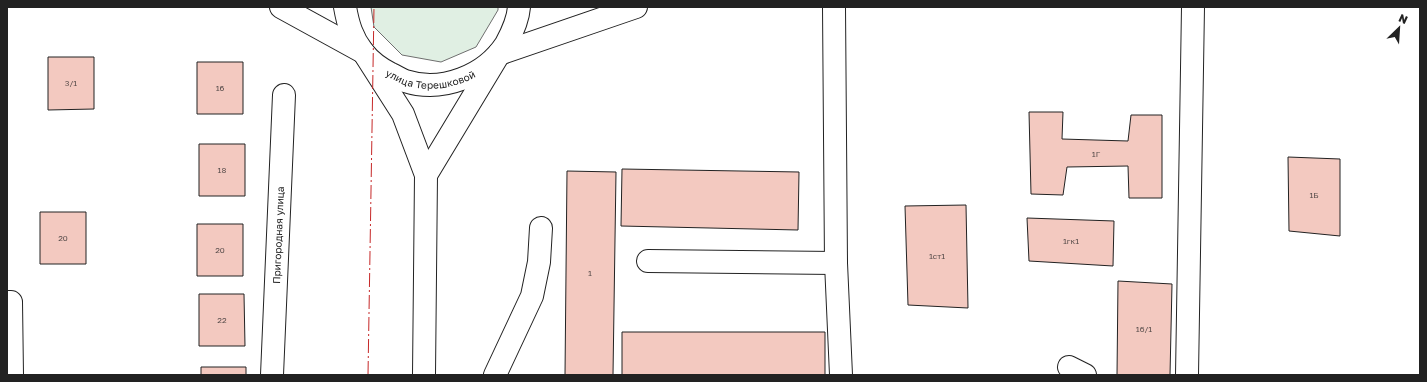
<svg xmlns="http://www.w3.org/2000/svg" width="1427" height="382" font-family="'Golos Text',sans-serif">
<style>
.green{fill:#e0efe3;stroke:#6f6f6f}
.building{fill:#f3c9c0;stroke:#222}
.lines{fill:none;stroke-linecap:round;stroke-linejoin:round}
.minor-casing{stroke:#222;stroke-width:24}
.major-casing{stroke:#222;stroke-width:24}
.minor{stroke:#fff;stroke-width:22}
.major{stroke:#fff;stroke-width:22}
.power{stroke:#c62828;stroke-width:1;stroke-dasharray:14 3 2 3;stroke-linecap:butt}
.labels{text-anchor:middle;stroke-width:3;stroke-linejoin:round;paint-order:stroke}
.number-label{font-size:8px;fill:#564c4a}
.street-label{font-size:10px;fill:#222;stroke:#fff}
</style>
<rect width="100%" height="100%" fill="#fff"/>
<path class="green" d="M371,7H498V10L476,47L441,62L402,55L374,27Z"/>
<path class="building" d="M48,57H94V109L48,110Z
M197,62H243V114H197Z
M1029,112H1063L1062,139L1128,141L1131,115H1162V198H1129L1128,166L1067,167L1063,195L1031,194Z
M199,144H245V196H199Z
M1288,157L1340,159V236L1289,231Z
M622,169L799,172L798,230L621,226Z
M567,171L616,172L613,375H565Z
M966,205L968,308L908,305L905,206Z
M40,212H86V264H40Z
M1027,218L1114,221L1113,266L1029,261Z
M197,224H243V276H197Z
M1118,281L1172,284L1170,375H1117Z
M199,294H244L245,346H199Z
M622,332H825V375H622Z
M201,367H246V375H201Z"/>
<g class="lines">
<defs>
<g id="minor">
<path d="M366,56L403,114L426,175L424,375"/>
<path d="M426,175L499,54"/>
<path d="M648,261L836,263L834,7"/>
<path d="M836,263L841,375"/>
<path d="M7,302H11L12,375"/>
<path d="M1069,367L1085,375"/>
<path id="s1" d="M272,375L284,95"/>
<path d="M495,375L532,296L539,262L541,228"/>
<path d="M1187,375L1193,7"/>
</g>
<g id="major">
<path d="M281,7L363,52"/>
<path id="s2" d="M345,7C348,24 352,38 363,52C370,61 381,69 391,74C396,76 400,79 405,81C442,93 485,76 506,44C512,33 518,20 519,7"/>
<path d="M499,54L636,7"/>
</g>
</defs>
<use href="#minor" class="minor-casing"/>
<use href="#major" class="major-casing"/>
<use href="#minor" class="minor"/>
<use href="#major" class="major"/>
<path class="power" d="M368,375L374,7"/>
</g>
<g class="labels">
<g class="number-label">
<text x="71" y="86">3/1</text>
<text x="220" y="91">16</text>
<text x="1096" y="157">1Г</text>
<text x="222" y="173">18</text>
<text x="1314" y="198">1Б</text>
<text x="63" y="241">20</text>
<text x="1071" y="244">1гк1</text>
<text x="220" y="253">20</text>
<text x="937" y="259">1ст1</text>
<text x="590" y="276">1</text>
<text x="222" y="323">22</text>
<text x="1144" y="332">1б/1</text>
</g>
<g class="street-label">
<text dy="4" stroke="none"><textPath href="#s2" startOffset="126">улица Терешковой</textPath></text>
<text dy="4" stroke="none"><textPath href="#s1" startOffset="140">Пригородная улица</textPath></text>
</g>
</g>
<rect width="1427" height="382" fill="none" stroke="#222222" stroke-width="16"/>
<g transform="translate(1399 28) rotate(25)" stroke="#ffffff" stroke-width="3" paint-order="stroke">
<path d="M0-3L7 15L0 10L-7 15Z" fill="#222222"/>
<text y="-6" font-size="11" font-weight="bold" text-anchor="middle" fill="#222222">N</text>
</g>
</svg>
